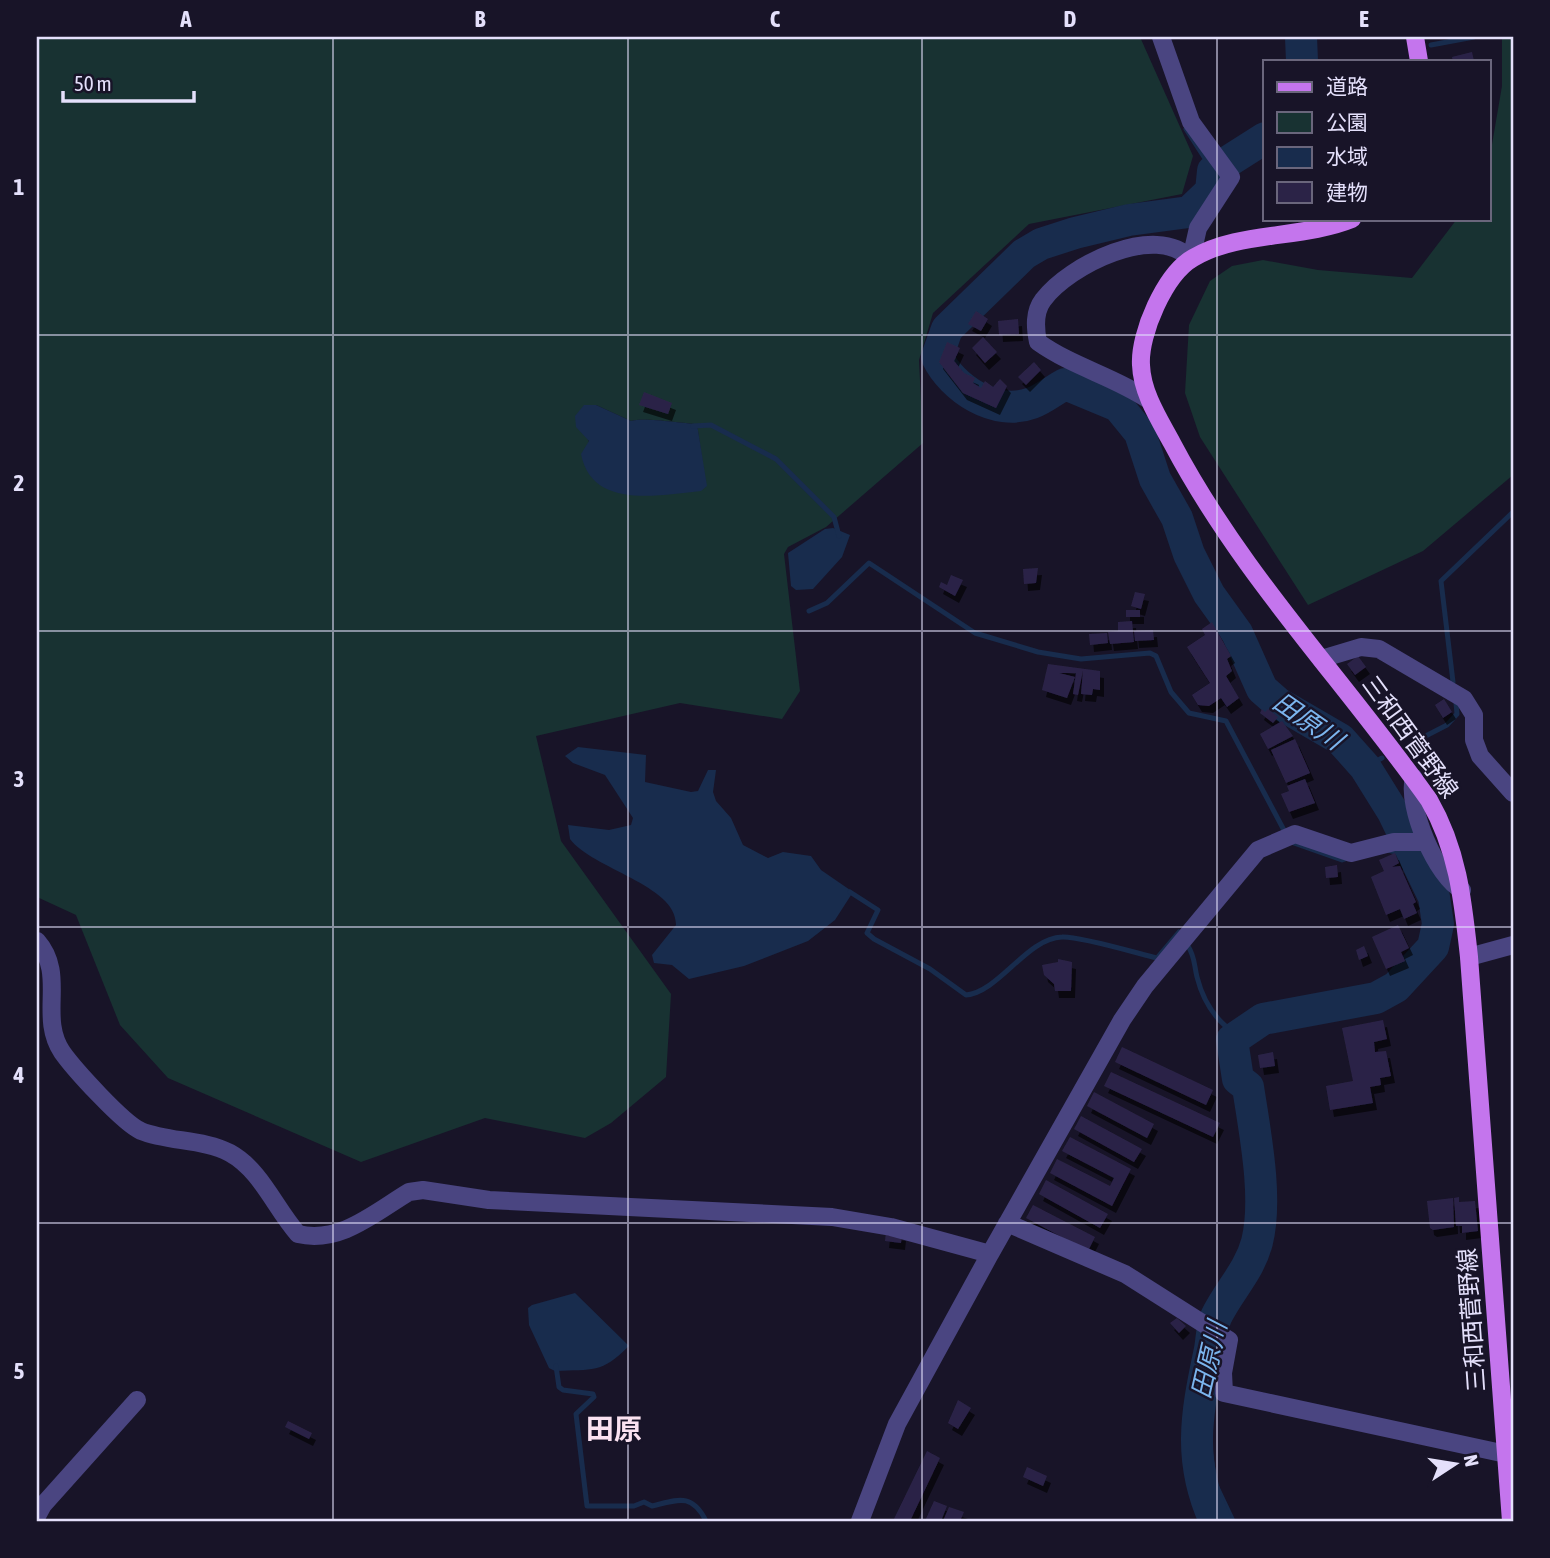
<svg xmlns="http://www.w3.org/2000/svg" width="1550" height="1558" font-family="'Asap Condensed','Noto Sans JP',sans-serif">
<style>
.green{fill:#183232;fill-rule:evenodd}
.water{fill:#182c4d}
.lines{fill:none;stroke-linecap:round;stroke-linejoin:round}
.stream{stroke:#182c4d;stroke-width:5}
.river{stroke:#182c4d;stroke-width:32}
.building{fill:#2b2347;filter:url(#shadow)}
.minor{stroke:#4a4581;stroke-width:18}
.major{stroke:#c475ed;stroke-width:18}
.grid{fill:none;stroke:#e4e0fb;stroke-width:2;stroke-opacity:0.55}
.labels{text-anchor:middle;stroke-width:5;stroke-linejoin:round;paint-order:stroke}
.street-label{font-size:24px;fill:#e4e0fb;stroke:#181428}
.water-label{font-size:26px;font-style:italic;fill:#7bb5ee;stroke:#181428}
.quarter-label{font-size:28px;font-weight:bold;fill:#fbe2f1;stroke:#181428}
.neatline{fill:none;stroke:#e4e0fb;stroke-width:2.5}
.grid-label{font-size:23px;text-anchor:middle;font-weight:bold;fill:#e4e0fb}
</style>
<defs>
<filter id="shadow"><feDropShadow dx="4" dy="7" stdDeviation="0" flood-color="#0009"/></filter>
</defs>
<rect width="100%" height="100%" fill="#181428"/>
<path class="green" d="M37,37H1140L1193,156L1182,194L1029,224L933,313L919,360L923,443L826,527L788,547L784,554L800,691L782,719L680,703L536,736L561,841L671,994L666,1077L611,1123L585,1138L485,1118L361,1162L168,1078L120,1025L76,915L37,897ZM596,405L631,421C642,417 681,423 697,424L706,486L586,448L589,442L586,435Z
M1502,37H1513V475L1423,551L1308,605L1200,437L1185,393L1189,325L1210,281L1232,266L1263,260L1318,270L1412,278L1457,219H1489V162L1502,86Z"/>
<path class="water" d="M584,405H596L631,421C642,417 681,423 697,424L707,486L701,491C659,495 592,510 581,454L589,441L576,427L575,416Z
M833,528L850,535L842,557L813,589L796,590L791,586L788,553L825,529Z
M578,747L646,755L645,782L691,792L698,791L708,770H716L713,792L716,801L731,818L743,845L768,858L783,852L811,856L821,870L853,892L835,920L808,941L744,966L689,979L672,965L654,963L652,955L676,925C677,885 592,869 570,839L568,825L609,830L631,825L633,818L605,775L573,763L565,756Z
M575,1293L629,1346C601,1374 593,1369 555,1371L549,1368L529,1325L528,1308L532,1305Z"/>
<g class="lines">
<path class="stream" d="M1431,45L1474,37
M1186,129L1213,171
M693,426L711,425L776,459L834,517L839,536
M809,611L827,603L869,563L975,633L1038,652L1081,659L1150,653L1156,656L1171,692L1189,713L1226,721L1286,834
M1453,682L1441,581L1513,512
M1412,743L1447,725L1457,714L1456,703
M1365,767L1382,758
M1291,842L1342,860L1348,858
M1388,850L1415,857
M850,892L878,910L867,933L874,939L930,969L966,995C999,992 1027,938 1062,937C1080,936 1136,953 1157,958L1179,932L1180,935
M1188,946C1195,957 1194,965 1197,977C1203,1001 1216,1021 1236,1034
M556,1366L559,1387L563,1390L593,1394L594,1397L576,1414L587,1506H634L644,1502L652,1506C677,1500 692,1492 706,1521
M1233,1521L1215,1483L1209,1444L1210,1351L1241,1292L1248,1269"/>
<path class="river" d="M1301,37L1302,61
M1215,1521C1188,1462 1196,1415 1209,1354C1212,1342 1211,1329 1216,1317C1229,1290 1249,1272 1257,1242C1268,1198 1255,1133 1248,1087L1238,1079L1232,1040L1263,1019L1376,998L1396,987L1433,947L1438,924L1434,897L1393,812L1365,767L1340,739L1278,703L1262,689L1237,633L1209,594L1189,554L1177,518L1155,479L1140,433L1118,406L1065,384C1054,390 1043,399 1032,403C995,417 952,388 937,357L947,329L1024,254L1041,244L1075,233L1129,220L1189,212L1211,191L1213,171L1265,138"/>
</g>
<path class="building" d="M1472,52L1474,61H1453L1452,57Z
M976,311L988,319L981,331L968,324Z
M1018,319L1019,334L999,335L998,321Z
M983,337L997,352L985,363L972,348Z
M947,342L960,348L954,361L964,373L975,378L973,383L981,388L985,381L993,387L1000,379L1007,386L996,408L963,393L939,362Z
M1034,362L1041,370L1026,385L1018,377Z
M644,392L672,403L668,414L639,405Z
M1038,568L1036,583L1024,584L1023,569Z
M951,575L963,580L955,596L939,587L941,582L947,585Z
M1135,592L1145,594L1141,609L1131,606Z
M1126,610H1140V617H1126Z
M1132,621L1134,642L1110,644L1108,632L1118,631V622Z
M1212,622L1231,656L1227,659L1232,671L1226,676L1239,698L1227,707L1221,698L1209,706L1198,705L1192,695L1210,683L1187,647L1205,635L1202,629Z
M1153,630L1154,640L1135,641L1134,631Z
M1107,633L1108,643L1090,645L1089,634Z
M1358,656L1366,667L1355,675L1347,664Z
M1048,664L1100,671V690L1093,689L1092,695L1081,694L1083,670L1078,695L1073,694L1076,673H1059L1075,677L1067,698L1042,690Z
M1444,699L1452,712L1443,718L1435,705Z
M1262,709L1265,712L1268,709L1278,717L1273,723L1260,713Z
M1282,721L1293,736L1268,749L1260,734Z
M1295,739L1310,773L1286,783L1271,750Z
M1305,779L1315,803L1289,812L1281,794L1289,791L1287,786Z
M1395,853L1399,863L1392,867L1400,866L1416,902L1413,904L1417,913L1404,919L1400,909L1386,915L1371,877L1384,871L1379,860Z
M1337,865L1338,877L1326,878L1325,867Z
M1398,925L1409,948L1401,952L1405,961L1386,969L1372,937Z
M1364,946L1368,956L1359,960L1356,950Z
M1058,959L1072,962L1071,991H1055L1054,984L1044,975L1042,965L1058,962Z
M1383,1020L1387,1039L1374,1042L1375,1052L1386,1051L1391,1076L1380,1078L1381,1085L1370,1087L1373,1103L1330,1110L1326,1086L1353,1081L1342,1028Z
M1122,1047L1213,1090L1206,1105L1115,1062Z
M1273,1052L1275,1066L1260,1068L1258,1055Z
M1111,1072L1220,1123L1213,1137L1104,1086Z
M1094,1092L1154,1124L1147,1138L1087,1106Z
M1081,1116L1142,1149L1134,1162L1074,1129Z
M1070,1137L1131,1169L1112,1206L1050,1173L1057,1159L1110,1186L1114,1178L1062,1151Z
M1046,1180L1108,1214L1100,1228L1039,1194Z
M1459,1197V1202L1475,1201L1478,1231L1462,1233V1226H1456L1454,1198Z
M1453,1198L1454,1227L1433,1230L1430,1228L1427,1201Z
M1033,1205L1095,1237L1088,1251L1026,1218Z
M886,1232L902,1234L901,1243L885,1241Z
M1177,1318L1186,1326L1179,1333L1170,1323Z
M958,1400L971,1408L958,1429L948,1423Z
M288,1421L312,1433L309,1439L285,1427Z
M927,1451L940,1458L910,1521H893Z
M1027,1467L1047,1476L1043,1486L1023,1477Z
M934,1501L947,1506L941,1521H925Z
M949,1507L964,1512L960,1521H943Z"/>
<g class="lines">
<path class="minor" d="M1161,37L1191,122L1231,177L1198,228L1191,259
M1149,400C1113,376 1073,367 1038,342C1035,327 1034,312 1043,300C1069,265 1156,222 1191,259
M1321,659L1361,647L1379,649L1464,699L1474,715V740L1480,756L1513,793
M1414,778C1406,806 1437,878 1462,890
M37,941C67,975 38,1016 62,1052C74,1069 123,1123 141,1131C168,1142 204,1139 230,1153C261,1170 275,1208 298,1234C340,1244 374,1213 409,1192L423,1190L489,1200L832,1217L891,1227L990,1254L1122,1020L1145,986L1258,850L1295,834L1351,853L1394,842H1426
M1469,957L1513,945
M1007,1223L1125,1274L1229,1340L1223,1373L1224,1393L1506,1454
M37,1516L43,1505L137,1400
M860,1521L897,1424L990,1254"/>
<path class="major" d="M1415,37L1419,61
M1352,219C1303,239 1238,231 1193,258C1165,274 1139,334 1141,365C1142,393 1159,419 1172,443C1241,574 1344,680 1429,800C1458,850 1463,901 1469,957L1511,1521"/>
</g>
<path class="grid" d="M333,37V1521M628,37V1521M922,37V1521M1217,37V1521M37,335H1513M37,631H1513M37,927H1513M37,1223H1513"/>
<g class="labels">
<g class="street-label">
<text transform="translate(1410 737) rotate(54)" y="8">三和西菅野線</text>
<text transform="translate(1472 1320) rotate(-94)" y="8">三和西菅野線</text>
</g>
<g class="water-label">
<text transform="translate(1308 721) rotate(35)" y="9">田原川</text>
<text transform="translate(1209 1360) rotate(-77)" y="9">田原川</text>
</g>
<g class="quarter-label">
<text x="614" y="1439">田原</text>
</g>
</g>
<rect width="1550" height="1558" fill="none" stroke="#181428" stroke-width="77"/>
<rect x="1263" y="60" width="228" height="161" fill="#181428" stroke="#6a667c" stroke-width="2"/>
<rect x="1277" y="82" width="35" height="10" fill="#c475ed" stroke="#6a667c" stroke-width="2"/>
<text x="1326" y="94" font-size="21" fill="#e4e0fb">道路</text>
<rect x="1277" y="112" width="35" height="21" fill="#183232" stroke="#6a667c" stroke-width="2"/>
<text x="1326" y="130" font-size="21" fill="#e4e0fb">公園</text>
<rect x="1277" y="147" width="35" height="21" fill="#182c4d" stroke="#6a667c" stroke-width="2"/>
<text x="1326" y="164" font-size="21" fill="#e4e0fb">水域</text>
<rect x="1277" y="182" width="35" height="21" fill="#2b2347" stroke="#6a667c" stroke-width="2"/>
<text x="1326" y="200" font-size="21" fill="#e4e0fb">建物</text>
<g transform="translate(1455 1464) rotate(78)" stroke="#181428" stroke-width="5" paint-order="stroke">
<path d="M0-5L12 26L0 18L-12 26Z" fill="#e4e0fb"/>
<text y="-10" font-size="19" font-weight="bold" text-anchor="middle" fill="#e4e0fb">N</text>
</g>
<path d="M63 91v10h131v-10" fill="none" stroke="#e4e0fb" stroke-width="3.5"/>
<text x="74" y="91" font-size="21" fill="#e4e0fb" stroke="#181428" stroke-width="5" paint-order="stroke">50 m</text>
<rect x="38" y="38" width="1474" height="1482" class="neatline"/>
<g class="grid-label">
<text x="186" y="27">A</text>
<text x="480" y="27">B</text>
<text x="775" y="27">C</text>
<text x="1070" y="27">D</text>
<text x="1364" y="27">E</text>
<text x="19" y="195">1</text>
<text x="19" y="491">2</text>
<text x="19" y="787">3</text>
<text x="19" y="1083">4</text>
<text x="19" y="1379">5</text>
</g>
</svg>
